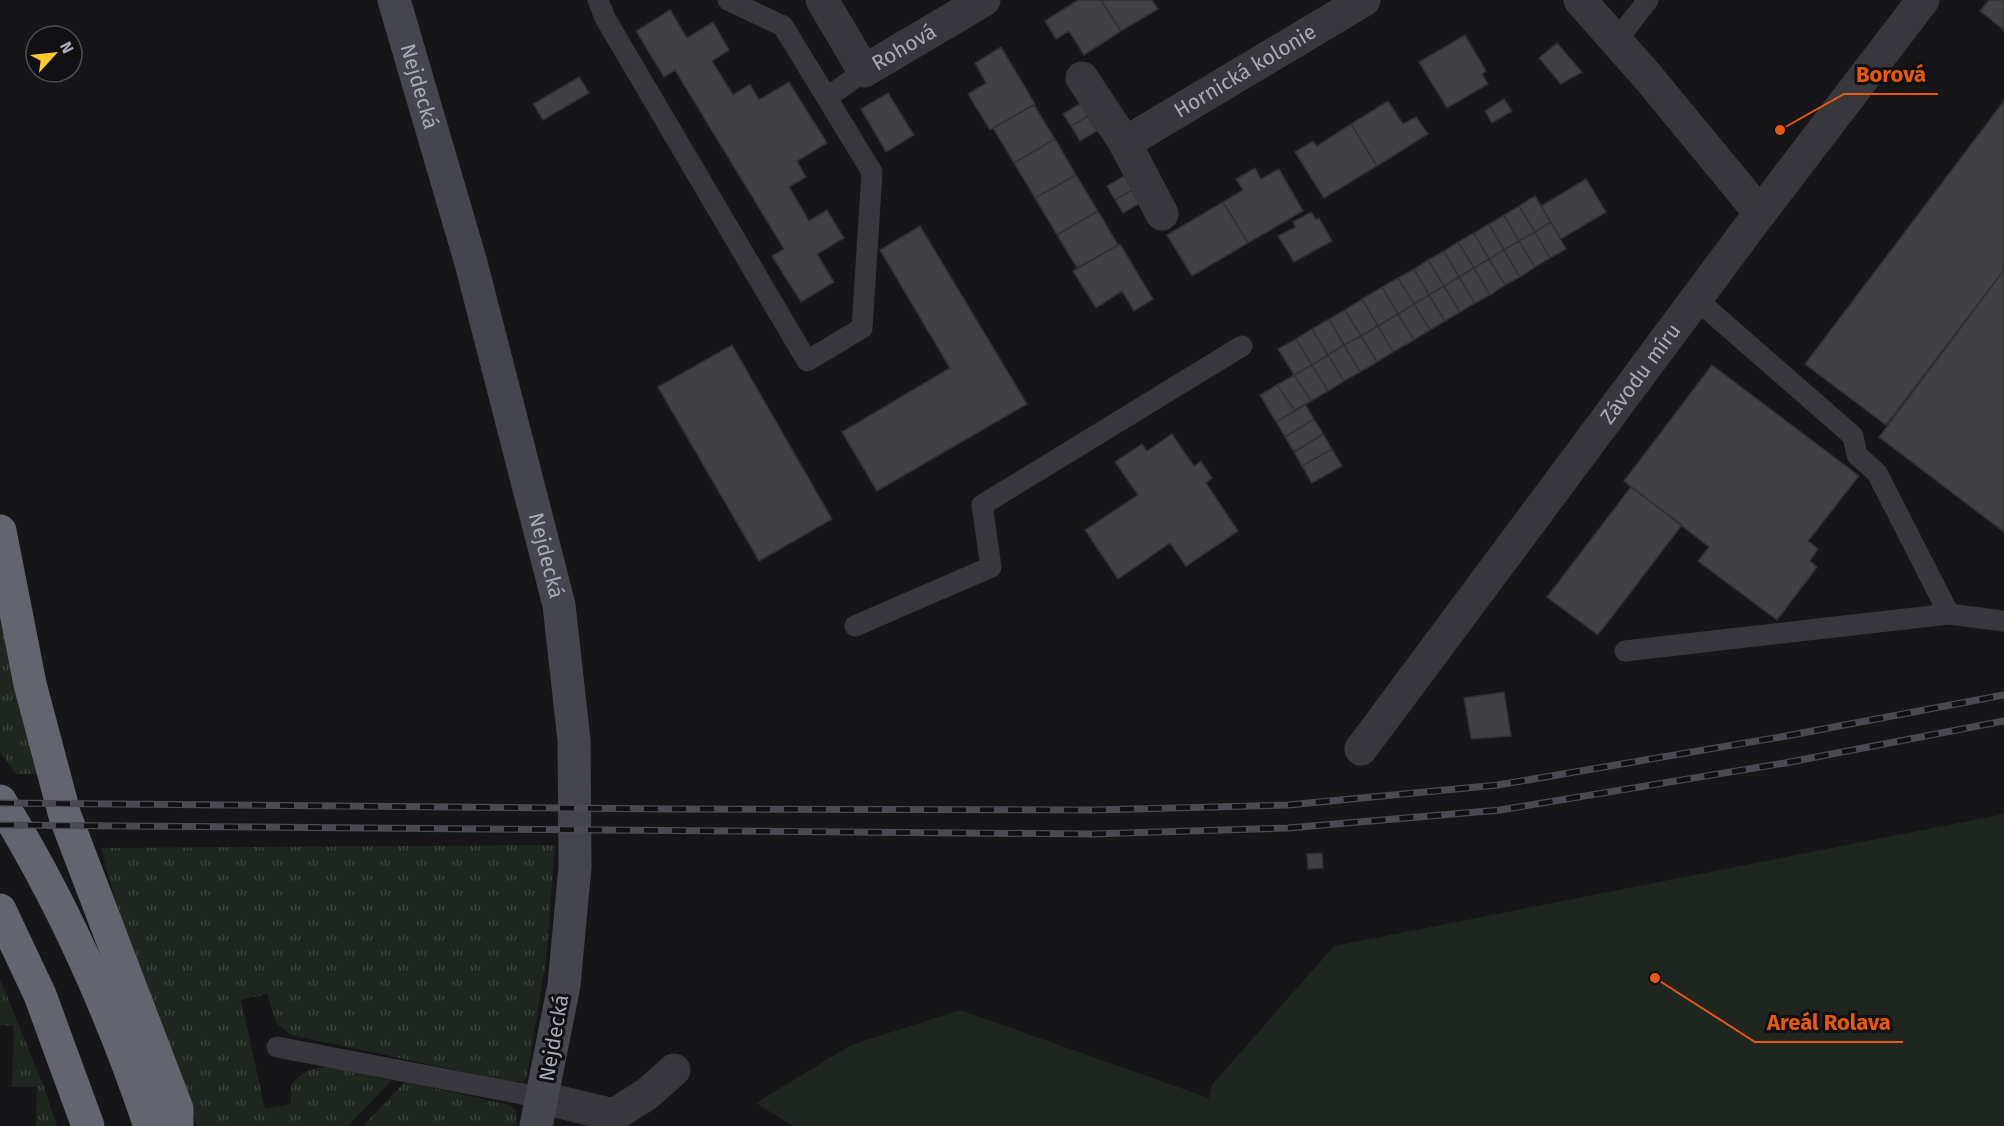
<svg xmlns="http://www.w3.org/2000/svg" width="2004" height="1126" font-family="'Fira Sans',sans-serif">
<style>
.grass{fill:url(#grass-tufts)}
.park{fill:#1e261f}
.building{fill:#404045;stroke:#303034;stroke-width:1.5}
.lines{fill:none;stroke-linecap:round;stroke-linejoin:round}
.lane{stroke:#37373d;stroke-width:21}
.street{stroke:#37373d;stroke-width:33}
.secondary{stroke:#45464d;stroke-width:33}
.highway{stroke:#62646e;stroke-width:33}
.rail-casing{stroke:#4a4b52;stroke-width:7}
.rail{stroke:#111113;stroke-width:4.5;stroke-dasharray:14;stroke-linecap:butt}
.labels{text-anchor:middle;stroke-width:6;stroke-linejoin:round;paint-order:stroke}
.street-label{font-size:21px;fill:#a7abb8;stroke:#111113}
.leader{fill:none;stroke:#e8590c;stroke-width:2}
.callout-dot{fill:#e8590c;stroke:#111113;stroke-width:2}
.callout-label{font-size:22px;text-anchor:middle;font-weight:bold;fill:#e8590c;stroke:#111113;stroke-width:6;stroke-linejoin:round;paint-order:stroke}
</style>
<defs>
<pattern id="grass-tufts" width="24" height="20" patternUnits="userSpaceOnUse" patternTransform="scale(1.5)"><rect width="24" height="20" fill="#1e261f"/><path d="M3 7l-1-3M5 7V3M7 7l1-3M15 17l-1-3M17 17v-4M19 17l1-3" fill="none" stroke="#3c433d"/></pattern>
</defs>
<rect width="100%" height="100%" fill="#161618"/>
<path class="grass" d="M0,597L41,774H16L0,752Z
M555,845L546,961L527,1076L524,1081L512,1082L291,1035L277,1024L267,994L241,1000L265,1109L291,1104V1085C316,1052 357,1072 391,1081L348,1126H197C168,1033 124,943 101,848Z
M0,979L44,1087L57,1126H36L37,1087H12L14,1026L0,1025Z
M405,1082L510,1105L517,1112L516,1126H363Z"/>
<path class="park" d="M2004,814V1126H793L756,1103L851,1045L960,1010L1209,1098L1212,1085L1334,946Z"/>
<path class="building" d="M1078,0H1101L1121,31L1084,55L1069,31L1056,39L1045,21Z
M1101,0H1152L1158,9L1121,31Z
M1989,0H2004V30L1980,11Z
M670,10L687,38L713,22L729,50L712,61L733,95L750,84L759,100L789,82L827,143L797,161L806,177L789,187L809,221L827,210L844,238L817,254L834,282L801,302L772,256L784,249L675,70L664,77L636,31Z
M1465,35L1486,71L1482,74L1488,84L1447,108L1419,62Z
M1557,43L1582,72L1561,84L1539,58Z
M1001,47L1035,104L990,130L968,94L986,83L975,63Z
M579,77L589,93L543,120L533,104Z
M888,93L914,135L886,152L861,109Z
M1504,99L1512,111L1492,123L1485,111Z
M1388,101L1403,124L1416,117L1428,134L1377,166L1351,124Z
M2004,101V270L1886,425L1805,364Z
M1081,103L1088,116L1071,126L1063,114Z
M1034,105L1055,139L1014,163L993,128Z
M1088,116L1097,131L1080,141L1071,126Z
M1351,124L1377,166L1324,198L1295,152L1313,141L1317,146Z
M1055,139L1076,175L1035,198L1014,163Z
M1255,168L1261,179L1279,169L1303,211L1248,243L1223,202L1243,190L1236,179Z
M1076,175L1098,211L1057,235L1035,198Z
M1124,176L1132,190L1115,200L1107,186Z
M1586,179L1606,212L1561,239L1541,206Z
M1132,190L1140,203L1123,213L1115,200Z
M1535,196L1551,222L1535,232L1519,206Z
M1223,202L1248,243L1192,276L1167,235Z
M1519,206L1535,232L1519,241L1504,215Z
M1098,211L1118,245L1077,268L1057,235Z
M1311,212L1316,220L1319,218L1332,241L1294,262L1278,236L1296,227L1293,222Z
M1504,215L1519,241L1504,250L1489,224Z
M1551,222L1566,249L1550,258L1535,232Z
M1489,224L1504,250L1489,259L1474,233Z
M920,226L1027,404L877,491L842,432L950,368L880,250Z
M1535,232L1550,258L1535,267L1519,241Z
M1474,233L1489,259L1474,268L1458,242Z
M1519,241L1535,267L1520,277L1504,250Z
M1458,242L1474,268L1459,277L1444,251Z
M1120,244L1153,299L1134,311L1122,291L1096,308L1073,271Z
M1504,250L1520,277L1505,285L1489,259Z
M1444,251L1459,277L1444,286L1428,260Z
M1489,259L1505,285L1490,295L1474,268Z
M1428,260L1444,286L1429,295L1414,269Z
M1474,268L1490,295L1475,303L1459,277Z
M1414,269L1429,295L1414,304L1398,278Z
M2004,270V532L1879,437Z
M1459,277L1475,303L1460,312L1444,286Z
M1398,278L1414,304L1398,314L1382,287Z
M1444,286L1460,312L1445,321L1429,295Z
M1382,287L1398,314L1378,326L1362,299Z
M1429,295L1445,321L1430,330L1414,304Z
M1362,299L1378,326L1361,336L1345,310Z
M1414,304L1430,330L1414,340L1398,314Z
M1345,310L1361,336L1344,345L1329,319Z
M1398,314L1414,340L1393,352L1378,326Z
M1329,319L1344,345L1328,355L1312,329Z
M1378,326L1393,352L1377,362L1361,336Z
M1312,329L1328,355L1312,365L1296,339Z
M1361,336L1377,362L1360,372L1344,345Z
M1296,339L1312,365L1294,375L1278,349Z
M732,345L832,519L759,561L658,387Z
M1344,345L1360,372L1344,381L1328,355Z
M1328,355L1344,381L1328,391L1312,365Z
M1312,365L1328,391L1311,401L1294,375Z
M1712,365L1859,476L1808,541L1818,549L1810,561L1817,567L1777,620L1698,561L1709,547L1624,481Z
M1294,375L1311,401L1295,411L1277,385Z
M1277,385L1295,411L1276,422L1260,395Z
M1305,404L1314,419L1285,437L1276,422Z
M1314,419L1323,434L1294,452L1285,437Z
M1172,434L1194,466L1201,461L1212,478L1206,483L1238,531L1186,566L1170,543L1118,579L1085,530L1138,495L1115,462L1142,444L1147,451Z
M1323,434L1332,449L1302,466L1294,452Z
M1332,449L1342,466L1312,483L1302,466Z
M1631,487L1682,525L1598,635L1547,597Z
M1504,692L1511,736L1471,739L1464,698Z
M1322,853L1323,868L1308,869L1307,854Z"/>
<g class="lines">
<path class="lane" d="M598,0L605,18L807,361L862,328L872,172L783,26L728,0
M1616,41L1648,0
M828,97L864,71
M1696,299L1853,436L1857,455L1877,473L1949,614L2004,621
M855,626L991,567L982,505L1242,346
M1625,651L1949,614
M277,1047L543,1098"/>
<g class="street">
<path id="s1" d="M822,0L864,71L984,0"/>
<path d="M1580,0L1648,77L1760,213"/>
<path d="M1082,78L1125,143L1162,214"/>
<path id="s2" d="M1125,143L1364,0"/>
<path id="s3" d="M1361,749L1760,213L1923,0"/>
<path d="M543,1098L614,1115L647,1094L674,1070"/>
</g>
<path class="secondary" id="s4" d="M394,0L471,263L559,605L574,740L575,867L564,985L536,1126"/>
<path class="highway" d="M0,531L30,684L65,816L177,1109V1126
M0,801C64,904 111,1011 150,1126
M0,910L40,995L88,1126"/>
<defs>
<path id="rail" d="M0,803L671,809L1093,810L1288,805L1498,785L1786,736L2004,695
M0,825L1092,834L1288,828L1500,810L1785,763L2004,721"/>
</defs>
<use href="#rail" class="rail-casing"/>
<use href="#rail" class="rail"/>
</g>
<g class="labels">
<g class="street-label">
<text dy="7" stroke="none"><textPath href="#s1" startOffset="129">Rohová</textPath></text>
<text dy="7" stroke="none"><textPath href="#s2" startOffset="140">Hornická kolonie</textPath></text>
<text dy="7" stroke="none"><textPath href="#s4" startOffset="90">Nejdecká</textPath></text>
<text dy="7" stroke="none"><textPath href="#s3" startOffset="468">Závodu míru</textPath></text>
<text dy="7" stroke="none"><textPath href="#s4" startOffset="576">Nejdecká</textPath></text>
<text transform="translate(554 1038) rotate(-80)" y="7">Nejdecká</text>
</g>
</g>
<path class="leader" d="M1780 130L1844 94H1938M1655 978L1755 1042H1903"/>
<g class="callout-dot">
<circle cx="1780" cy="130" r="6"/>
<circle cx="1655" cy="978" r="6"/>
</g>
<g class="callout-label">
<text x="1891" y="82">Borová</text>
<text x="1829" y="1030">Areál Rolava</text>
</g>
<g transform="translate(54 54) rotate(63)"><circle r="28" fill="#111113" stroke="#4d4f55" stroke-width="1.5"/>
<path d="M0-4.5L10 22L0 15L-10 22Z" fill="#f8ca2d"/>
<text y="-9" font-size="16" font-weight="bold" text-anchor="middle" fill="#a7abb8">N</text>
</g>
</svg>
